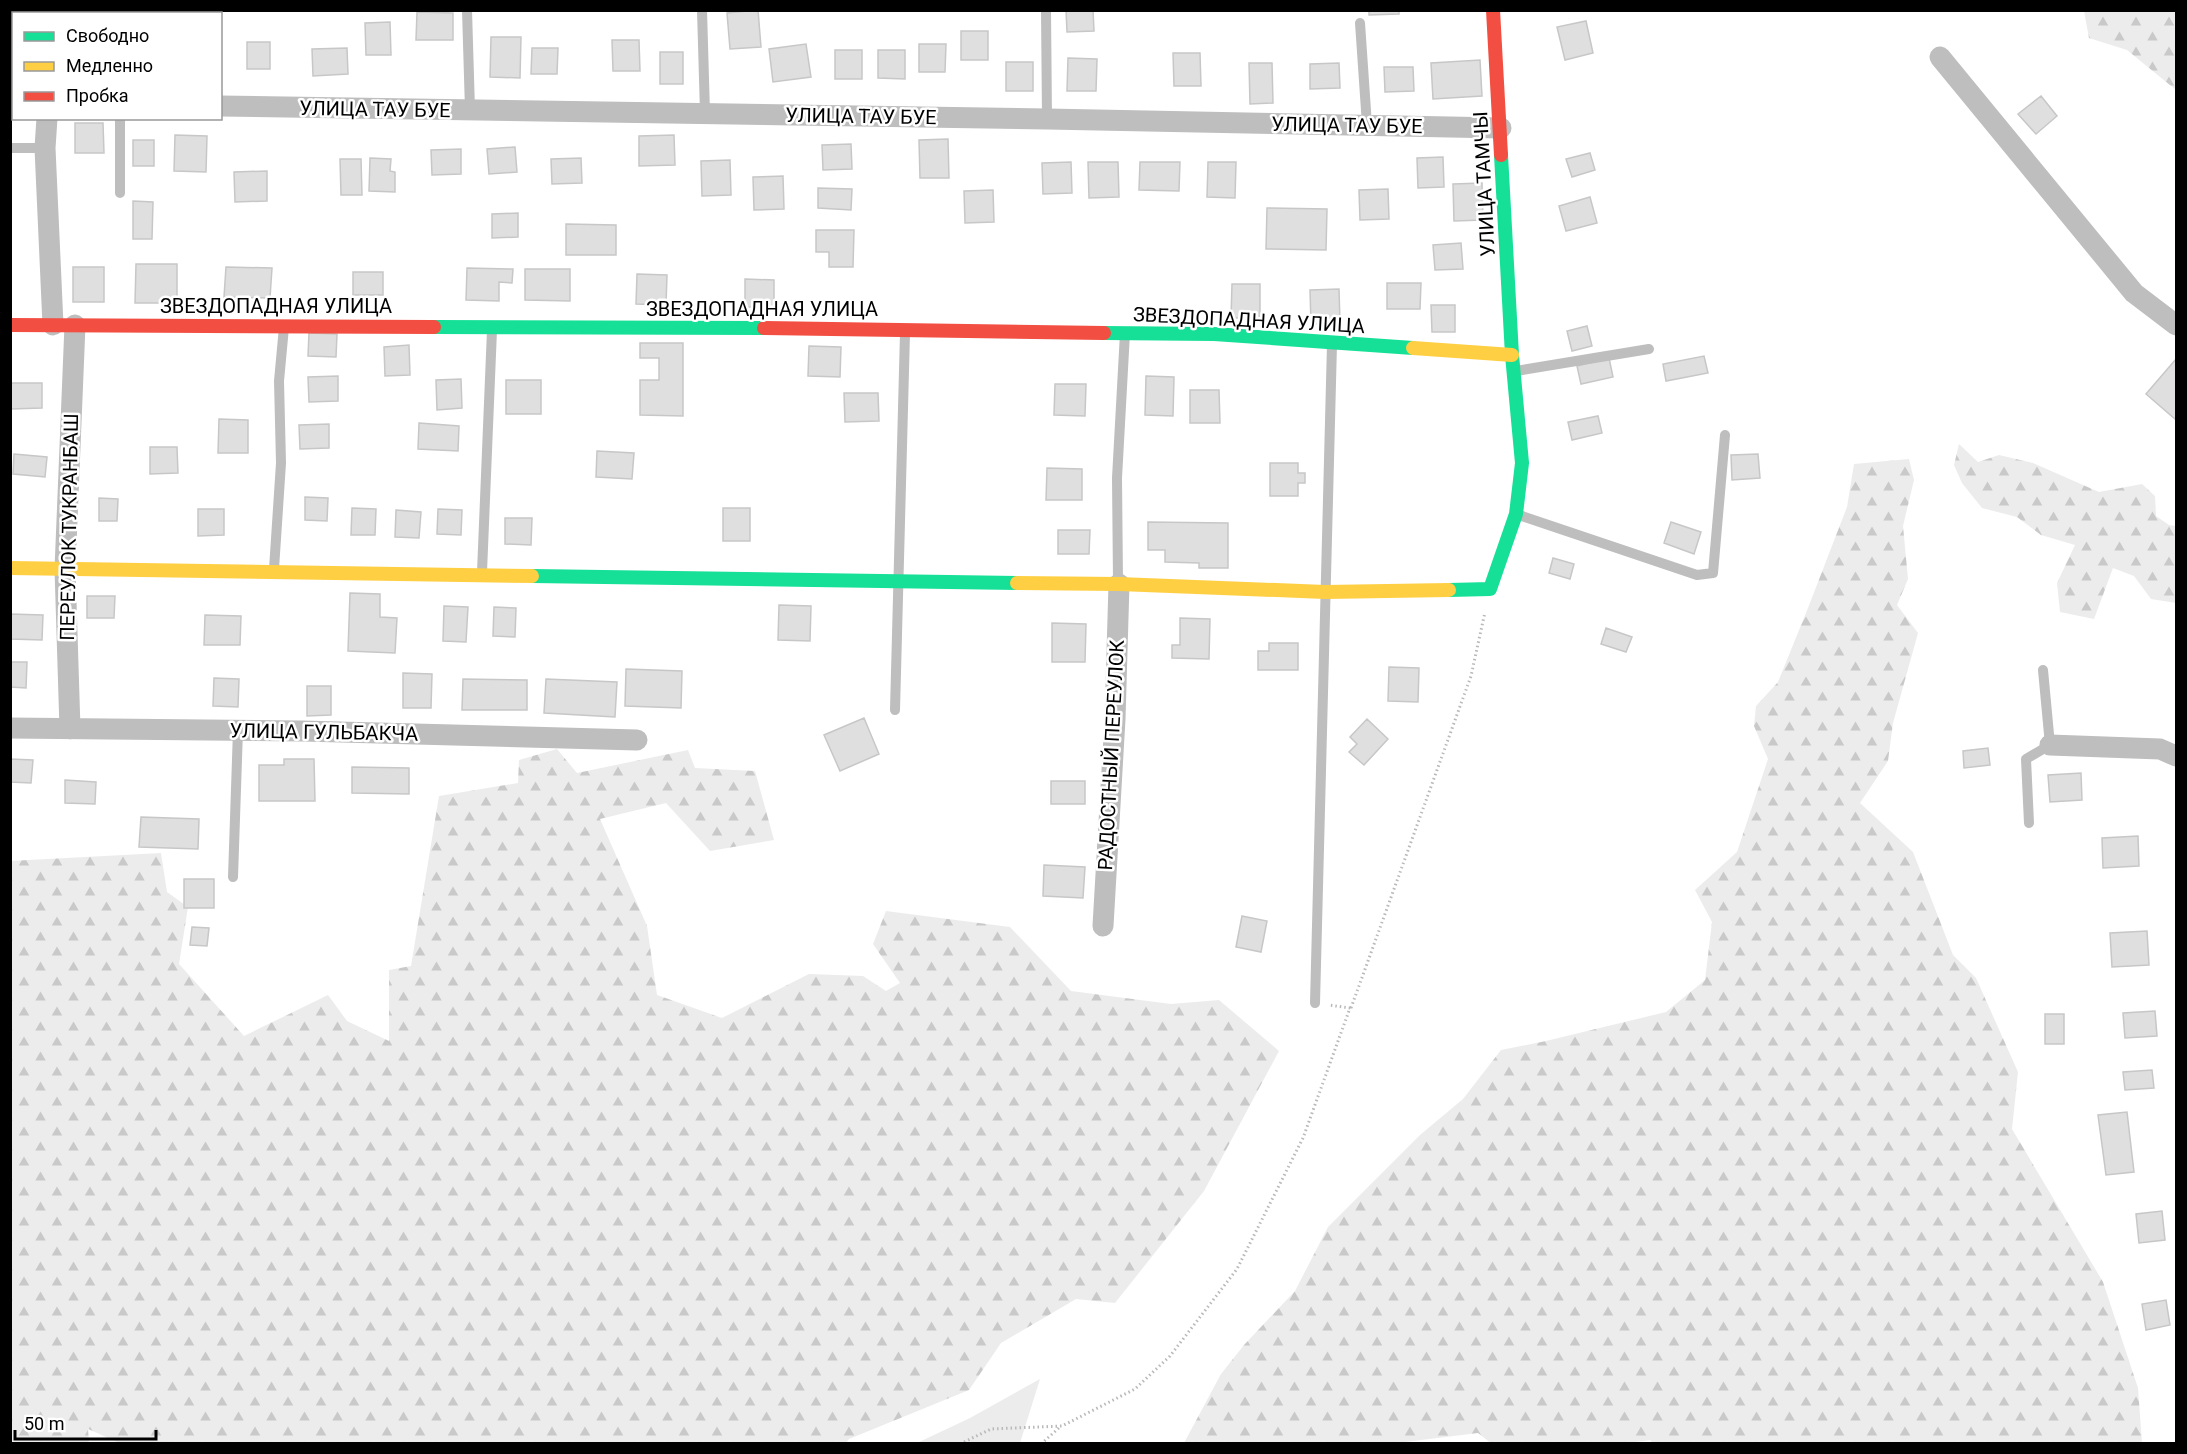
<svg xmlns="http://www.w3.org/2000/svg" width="2187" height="1454" font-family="Roboto,sans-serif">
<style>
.green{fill:#ececec}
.forest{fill:url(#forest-firs)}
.building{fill:#dfdfdf;stroke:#c7c7c7;stroke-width:1.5}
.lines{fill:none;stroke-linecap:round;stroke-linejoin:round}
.path{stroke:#b9b9b9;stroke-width:3;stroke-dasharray:1.5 3;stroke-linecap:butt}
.lane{stroke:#bebebe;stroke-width:10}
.street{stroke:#bebebe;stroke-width:21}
.fast{stroke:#16e098;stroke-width:14}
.slow{stroke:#ffcf43;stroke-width:14}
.jam{stroke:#f24e42;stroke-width:14}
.labels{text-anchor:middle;stroke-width:5;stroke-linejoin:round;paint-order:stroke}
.street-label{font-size:20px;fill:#000;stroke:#fff}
</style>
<defs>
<pattern id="forest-firs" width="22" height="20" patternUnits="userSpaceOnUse" patternTransform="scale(1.5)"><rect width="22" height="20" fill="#ececec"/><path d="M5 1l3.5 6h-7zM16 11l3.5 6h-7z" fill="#c9c9c9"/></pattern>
</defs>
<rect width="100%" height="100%" fill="#fff"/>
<path class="green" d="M1040,1379L1020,1443H917L970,1418Z"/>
<path class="forest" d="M2084,11H2176V90L2127,50L2089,38Z
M1959,444L1978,462L1999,455L2033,463L2099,492L2142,484L2155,496L2156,516L2169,525L2176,526V603L2151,599L2134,576L2113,568L2094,619L2060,612L2057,583L2075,545L2041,535L2017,517L1982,508L1962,483L1954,465Z
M1909,459L1914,480L1903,526L1908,579L1897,605L1918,633L1893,723L1888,761L1860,803L1913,852L1953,955L1976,978L2018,1072L2012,1129L2103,1282L2138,1388L2142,1443L1654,1444L1650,1440L1622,1444H1492L1478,1433L1389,1444L1184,1443L1221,1374L1244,1345L1295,1291L1328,1227L1420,1135L1463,1099L1501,1050L1546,1041L1666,1012L1705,980L1712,922L1695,890L1737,852L1768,759L1754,726L1756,706L1778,682L1808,608L1847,507L1854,464Z
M557,749L577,773L688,750L695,768L755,771L774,840L710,851L666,803L600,819L647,926L657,995L722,1018L809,974L863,976L886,991L900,983L873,944L886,911L1010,927L1071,991L1171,1004L1219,1000L1279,1051L1204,1191L1115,1303L1076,1299L1001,1343L969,1390L849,1439L846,1443L122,1444L88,1429L89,1443H11L10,861L161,853L167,892L188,907L179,964L244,1036L328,995L347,1021L389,1041V970L411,966L439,796L518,783L519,760Z"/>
<path class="building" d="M758,10L761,47L730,49L727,13Z
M1066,10H1093L1094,31L1067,32Z
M1369,10H1399V14L1369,15Z
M417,12L453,13V40H416Z
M1586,21L1593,53L1565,60L1557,27Z
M390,22L391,55H366L365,23Z
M961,31H988V60H961Z
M491,37H521L520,78L490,77Z
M612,40H639L640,71H613Z
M247,42H270V69H247Z
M806,44L811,77L773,82L769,49Z
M919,44H946L945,72H919Z
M347,48L348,74L313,76L312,49Z
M532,48H558L557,74H531Z
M835,50H862V79H835Z
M878,50H905V79L878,78Z
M660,52H683V84H660Z
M1173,53H1200L1201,86H1174Z
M1068,58L1097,59L1096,91H1067Z
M1480,60L1482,96L1433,99L1431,63Z
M1006,62H1033V91H1006Z
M1249,63H1272L1273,103L1250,104Z
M1339,63L1340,88L1310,89V64Z
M1384,67H1413L1414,91L1385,92Z
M2041,96L2057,116L2036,134L2018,114Z
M75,123H103L104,153H75Z
M175,135L207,136L206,172L174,171Z
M674,135L675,165L639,166V136Z
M948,139L949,178H920L919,140Z
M133,140H154V166H133Z
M851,144L852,169L823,170L822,145Z
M515,147L517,172L489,174L487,149Z
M461,149V174L432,175L431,150Z
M1590,153L1595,170L1572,177L1566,159Z
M1443,157L1444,187L1418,188L1417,158Z
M370,158L391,159L390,171L395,172V192L369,191Z
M581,158L582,183L552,184L551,159Z
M340,159H361L362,195H341Z
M730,160L731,195L702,196L701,161Z
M1071,162L1072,193L1043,194L1042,163Z
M1088,162H1118L1119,197L1089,198Z
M1140,162H1180L1179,191L1139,190Z
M1208,162H1236L1235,198L1207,197Z
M267,171V201L235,202L234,172Z
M783,176L784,209L754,210L753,177Z
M1482,183L1483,220L1454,221L1453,184Z
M818,188L852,189L851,210L818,208Z
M1388,189L1389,219L1360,220L1359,190Z
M993,190L994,222L965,223L964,191Z
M1590,197L1597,223L1566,231L1559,206Z
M133,201L153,202L152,239H133Z
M1267,208L1327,209L1326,250L1266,249Z
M518,213V237L492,238V214Z
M566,224L616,225V255H566Z
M816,230H854L853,267H829V252H816Z
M1461,243L1463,269L1435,270L1433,245Z
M136,264H177V303H135Z
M73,267H104V302H73Z
M226,267L272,268L270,298L224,297Z
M467,268L513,269L512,283L499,282V301L466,300Z
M525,269H570V301L525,300Z
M353,272H383V295H353Z
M637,274L667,275L666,305L636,304Z
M745,279L774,280V307H745Z
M1387,283H1421L1420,309H1387Z
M1232,284H1260V318H1231Z
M1339,289L1340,323L1311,324L1310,290Z
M1431,305H1455V332H1432Z
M1587,326L1592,346L1572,351L1567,331Z
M309,333L337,334L336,357L308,356Z
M640,343H683V416L640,415V380H659V358H640Z
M409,345L410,375L385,376L384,347Z
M809,346L841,347L840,377L808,376Z
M1704,356L1708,373L1666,381L1663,364Z
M1609,358L1613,377L1581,384L1577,366Z
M2176,359V417L2175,419L2146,394Z
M338,376V401L309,402L308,377Z
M1146,376L1174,377L1173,416L1145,415Z
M461,379L462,408L437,410L436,380Z
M506,380H541V414H506Z
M11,383H42V408L11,409Z
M1055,384H1086L1085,416L1054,415Z
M1190,390H1219L1220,423H1190Z
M844,393H878L879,421L845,422Z
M1598,416L1602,433L1572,440L1568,422Z
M219,419L248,420V453H218Z
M419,423L459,426L458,451L418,449Z
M329,424V448L300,449L299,425Z
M150,447H177L178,473L150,474Z
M597,451L634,453L632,479L596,477Z
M14,454L47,457L45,477L13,474Z
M1758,454L1760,478L1732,480L1731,455Z
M1270,463H1298V473H1305V483H1298V496H1270Z
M1047,468L1082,469V500H1046Z
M305,497L328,498L327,521L305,520Z
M99,498L118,499L117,521H99Z
M352,508L376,509L375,535H351Z
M723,508H750V541H723Z
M198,509H224V535L198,536Z
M438,509L462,510L461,535L437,534Z
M396,510L421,512L419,538L395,537Z
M505,518H532L531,545L505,544Z
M1148,522L1228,523V568H1199V563L1165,562V550H1148Z
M1671,522L1701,532L1694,554L1664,543Z
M1058,530H1090L1089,554H1058Z
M1553,558L1574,564L1570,579L1549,573Z
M350,593L380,594V617L397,618L395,653L348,651Z
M87,596H115L114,618H87Z
M779,605L811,606L810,641L778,640Z
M444,606L468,607L466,642L443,641Z
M494,607L516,608L515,637L493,636Z
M10,614L43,615L42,640L10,639Z
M205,615L241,616L240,645H204Z
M1180,618L1210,619L1209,659L1172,658V645H1180Z
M1052,623L1086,624L1085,662H1052Z
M1606,628L1632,637L1626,652L1601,644Z
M1269,643H1298V670H1258V651H1269Z
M10,662H27L26,688L10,687Z
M1389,667L1419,668L1418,702L1388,701Z
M626,669L682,671L681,708L625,706Z
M403,673L432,674L431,708H403Z
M214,678L239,679L238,707L213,706Z
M463,679L527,680V710H462Z
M546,679L617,682L615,717L544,713Z
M307,686H331V715L307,716Z
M864,718L879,754L840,771L824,735Z
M1367,719L1388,739L1364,765L1349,752L1357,744L1350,737Z
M1988,748L1990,765L1964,768L1963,751Z
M10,759L33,760L31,783L10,782Z
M284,759H314L315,801H259V765H284Z
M352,767L409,768V794L352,793Z
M2081,773L2082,800L2050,802L2048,775Z
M65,780L96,782L95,804L65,803Z
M1051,781H1085V804H1051Z
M141,817L199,819L198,849L139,847Z
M2138,836L2139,866L2103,868L2102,838Z
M1044,865L1085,867L1083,898L1043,896Z
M184,879H214V908H184Z
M1242,916L1267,921L1261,952L1236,947Z
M192,927L209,928L207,946L190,945Z
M2147,931L2149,965L2112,967L2110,933Z
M2155,1011L2157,1036L2125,1038L2123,1013Z
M2045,1014H2064V1044H2045Z
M2152,1070L2154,1088L2125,1090L2123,1072Z
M2127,1112L2134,1172L2106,1175L2098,1115Z
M2162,1211L2165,1240L2139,1243L2136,1214Z
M2166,1300L2170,1325L2146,1330L2142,1304Z"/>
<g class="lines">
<path class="path" d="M1351,1008L1471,676L1485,612
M960,1444L991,1429L1062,1426L1135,1389L1170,1356L1237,1269L1303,1138L1350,1008L1329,1005
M1041,1444L1060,1427"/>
<path class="lane" d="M467,10L470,110
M702,10L705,113
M1046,10L1047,119
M1360,23L1367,125
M10,74H14
M10,148H45
M120,193V118
M1516,371L1649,349
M1516,514L1697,575L1713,573L1725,435
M274,569L281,463L279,381L284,327
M482,572L492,330
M1118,581L1117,478L1125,333
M895,710L905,333
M2029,823L2026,759L2050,745L2043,670
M233,877L238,730
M1315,1003L1332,344"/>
<path class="street" d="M47,14V10
M1940,57L2134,293L2176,325
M220,106L1047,119L1501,128
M47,118L45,148L53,325
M10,728L302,731L637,740
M70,729L65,569L75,325
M2050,745L2160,749L2176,756
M1103,926L1115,719L1119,584"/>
<path class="fast" d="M434,327L764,328
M1104,333L1214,334L1413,348
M532,576L1017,583
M1449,590L1490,589L1516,514L1522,463L1512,355L1501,155"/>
<path class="slow" d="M1413,348L1512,355
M10,568L532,576
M1017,583L1119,584L1325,592L1449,590"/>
<path class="jam" d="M1493,10L1501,155
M10,325L434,327
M764,328L1104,333"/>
</g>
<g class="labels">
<g class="street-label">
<text transform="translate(375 109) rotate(1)" y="7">УЛИЦА ТАУ БУЕ</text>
<text transform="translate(861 116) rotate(1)" y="7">УЛИЦА ТАУ БУЕ</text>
<text transform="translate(1347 125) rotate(1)" y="7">УЛИЦА ТАУ БУЕ</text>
<text transform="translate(1484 184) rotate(-93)" y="7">УЛИЦА ТАМЧЫ</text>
<text x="276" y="313">ЗВЕЗДОПАДНАЯ УЛИЦА</text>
<text x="762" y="316">ЗВЕЗДОПАДНАЯ УЛИЦА</text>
<text transform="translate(1249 320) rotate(3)" y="7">ЗВЕЗДОПАДНАЯ УЛИЦА</text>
<text transform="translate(69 527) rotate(-89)" y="7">ПЕРЕУЛОК ТУКРАНБАШ</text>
<text transform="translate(324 732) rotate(1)" y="7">УЛИЦА ГУЛЬБАКЧА</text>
<text transform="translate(1111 755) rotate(-87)" y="7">РАДОСТНЫЙ ПЕРЕУЛОК</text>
</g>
</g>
<rect width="2187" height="1454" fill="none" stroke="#000000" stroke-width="24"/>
<rect x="12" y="12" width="210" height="108" fill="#ffffff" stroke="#999999" stroke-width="1.5"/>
<rect x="24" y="32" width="30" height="9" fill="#16e098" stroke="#999999" stroke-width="1.5"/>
<text x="66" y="42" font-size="18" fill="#000000">Свободно</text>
<rect x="24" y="62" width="30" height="9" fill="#ffcf43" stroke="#999999" stroke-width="1.5"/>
<text x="66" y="72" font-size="18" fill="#000000">Медленно</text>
<rect x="24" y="92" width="30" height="9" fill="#f24e42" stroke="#999999" stroke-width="1.5"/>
<text x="66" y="102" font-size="18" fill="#000000">Пробка</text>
<path d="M15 1430v9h141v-9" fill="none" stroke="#000000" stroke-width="3"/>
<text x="24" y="1430" font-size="18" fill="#000000" stroke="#ffffff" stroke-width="4.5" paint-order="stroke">50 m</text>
</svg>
